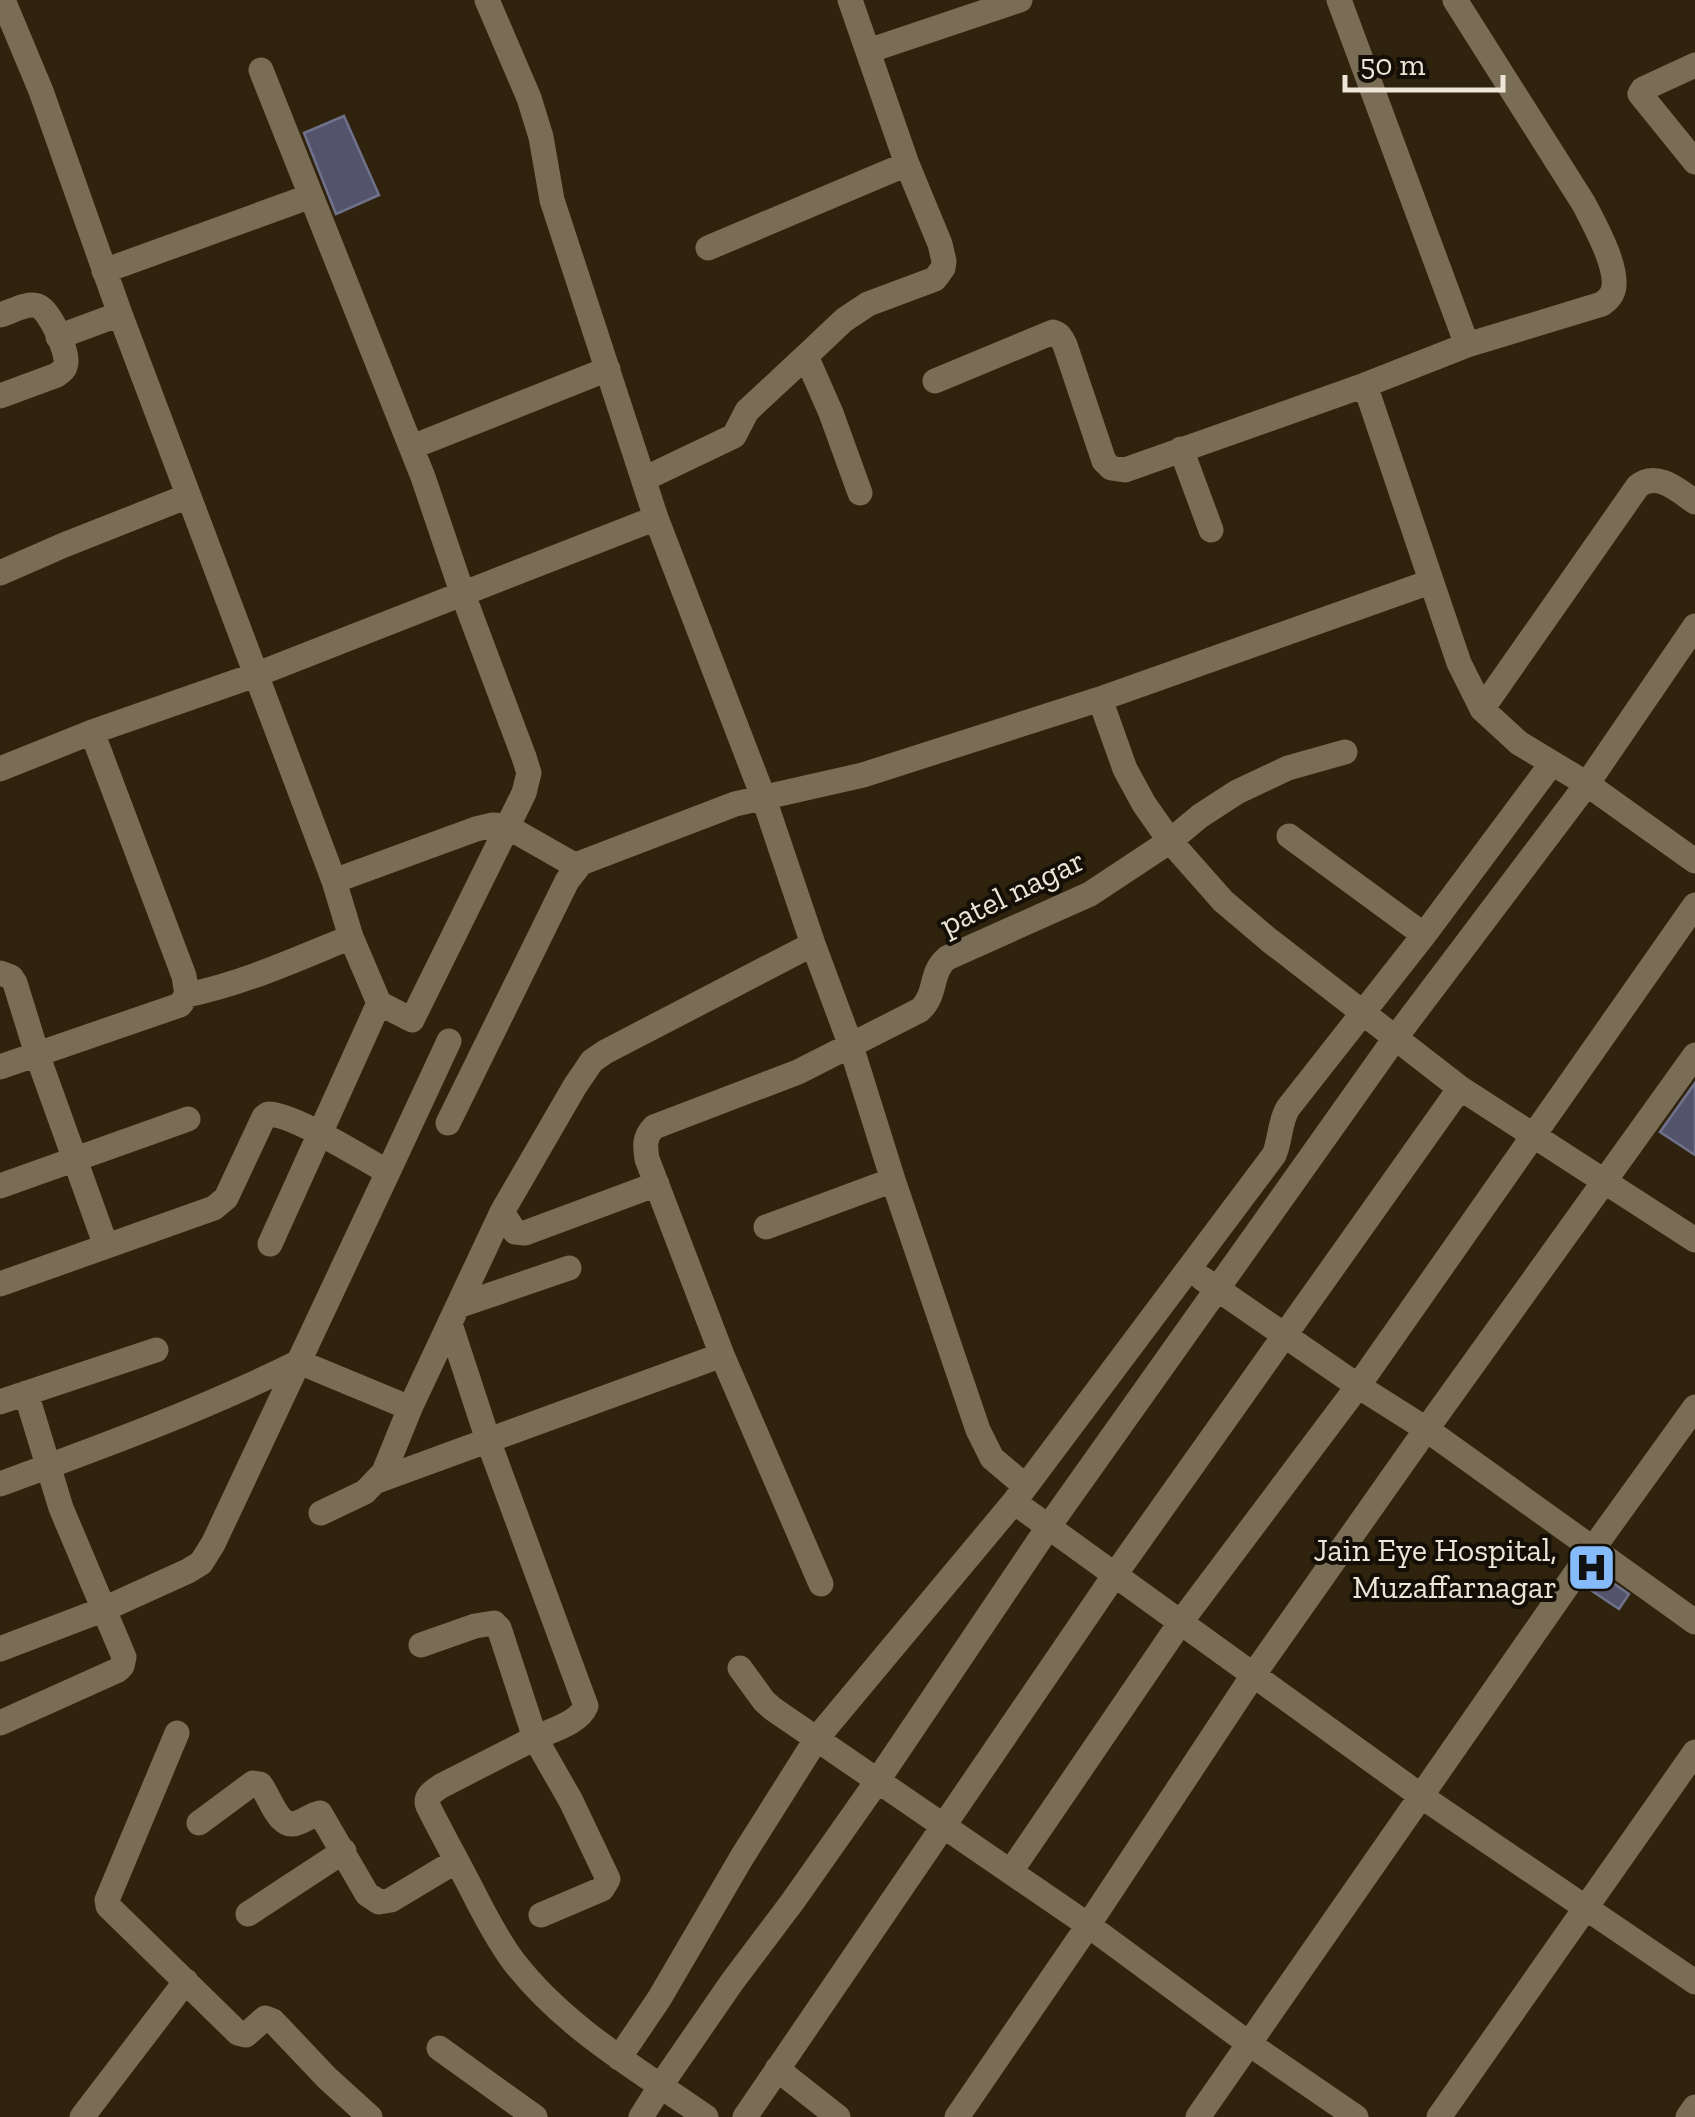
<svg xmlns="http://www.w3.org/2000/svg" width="1695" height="2117" font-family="'Zilla Slab',serif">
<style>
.building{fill:#53536b;stroke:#70718a;stroke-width:2.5}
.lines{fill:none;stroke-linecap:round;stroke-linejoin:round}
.street{stroke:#7a6d56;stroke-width:25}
.labels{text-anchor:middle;stroke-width:8;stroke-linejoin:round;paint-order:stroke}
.street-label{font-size:32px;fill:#ede5d8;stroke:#130e06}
.poi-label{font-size:32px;fill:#ede5d8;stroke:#130e06;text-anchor:end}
</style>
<rect width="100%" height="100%" fill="#2f230e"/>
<path class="building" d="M344,116L379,195L336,214L304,133Z
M1695,1083V1155L1660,1132Z
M1597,1572L1629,1594L1619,1609L1586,1587Z"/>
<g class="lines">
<path class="street" d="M3,0L41,91L120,314L334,881L351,937L379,1003L412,1020L524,793L529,773L524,757L462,592L423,477L261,70
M487,0L529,98L541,137L552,200L656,518L764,799L813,944L851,1046L893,1180L978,1430L992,1458L1025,1486
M850,0L907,164L940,244L944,261L943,268L935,279L868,304L844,320L806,356L831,413L860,493
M1455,0L1584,204C1594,224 1620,269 1613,291C1611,297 1607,300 1602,304L1467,345
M868,51L1020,0
M1695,65L1643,89L1640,94L1695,162
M708,248L907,164
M104,271L311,196
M0,315C11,312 27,302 38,306C50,310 67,351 66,362C65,370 63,370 57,375L0,396
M58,337L120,314
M935,381L1053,332C1060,334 1062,339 1065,345L1104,461L1111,468L1125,470L1365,385L1467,345L1339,0
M1365,385L1459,663L1482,709L1519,743L1587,784L1695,861
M412,447L608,369
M1181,449L1211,530
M644,479L734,436L747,411L806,356
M0,573L64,545L188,496
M1100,699L1125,769L1144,804L1170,841L1223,901L1269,940L1460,1088L1695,1240
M1482,709L1638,486C1657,471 1678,490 1695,502
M0,769L92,732L255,675L656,518
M1289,836L1424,935
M334,881L476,829L493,825L506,826L578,867
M0,973L11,977L15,983L37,1054L106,1246
M187,995C245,983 297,959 351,937
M0,1067L180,1005L187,995L184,976L92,732
M448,1123L567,881L581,863L735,804L863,775L1100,699L1430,582
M388,1172L449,1041
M0,1186L188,1119
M502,1212L515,1232L525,1233L657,1184
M766,1227L893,1180
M270,1244L379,1003
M1203,1279L1358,1386L1426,1429L1695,1622
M0,1284L214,1208L226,1198L264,1117L268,1114C294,1114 362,1158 388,1172L213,1544L201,1563L188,1571L102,1610L0,1649
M458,1306L569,1268
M0,1402L156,1350
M377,1481L722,1355
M0,1484C101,1447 202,1410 299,1362L410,1408
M1014,1502L1421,1796L1695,1982
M321,1513L365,1492L384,1472L410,1408L502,1212L575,1086L592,1061L605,1052L813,944
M821,1584L722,1355L647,1159C645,1146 644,1137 654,1127L798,1072L920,1010C938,993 929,973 947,958L1090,894L1170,841L1200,816L1237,792L1288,768L1345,752
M421,1645L475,1626L494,1623L499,1628L535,1738C552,1730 579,1723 586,1706L488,1440L450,1324
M740,1668L764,1701L773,1709L1088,1925L1248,2043L1356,2117
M0,1723L118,1670L122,1666L124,1657L61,1508L26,1393
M177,1733L107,1900L108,1906L238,2033L246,2035L265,2018L273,2021L327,2078L370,2117
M199,1823L253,1783L260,1784C270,1796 278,1830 297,1823C306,1820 311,1815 320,1813L367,1894L379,1902L391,1900L456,1861
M1011,1871L1180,1623L1358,1386L1695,905
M248,1914L344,1851
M541,1915L602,1889L608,1879L571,1801L535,1738L441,1786C434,1791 424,1796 428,1806C442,1834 457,1861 471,1888C484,1914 497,1939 514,1962C565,2028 639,2070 706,2117
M439,2048L535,2117
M619,2058L659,1999L742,1857L817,1738L1014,1502L1274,1155C1281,1139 1279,1123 1288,1108L1424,935L1552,763
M777,2069L838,2117
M82,2117L186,1981
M641,2117L661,2085L732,1982L793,1901L878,1780L1049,1526L1396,1037L1587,784L1695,626
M745,2117L1114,1576L1460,1088
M957,2117L1081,1936L1254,1674L1423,1434L1695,1055
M1198,2117L1592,1550L1695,1407
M1439,2117L1695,1752
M1688,2117L1695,2107"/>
</g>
<defs>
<symbol id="hospital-square" viewBox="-11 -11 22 22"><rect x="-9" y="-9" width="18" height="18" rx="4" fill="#86bbfb" stroke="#130e06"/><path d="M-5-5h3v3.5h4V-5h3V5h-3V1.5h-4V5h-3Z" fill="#111"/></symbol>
</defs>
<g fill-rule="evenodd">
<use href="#hospital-square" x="1564" y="1540" width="55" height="55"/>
</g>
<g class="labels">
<g class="street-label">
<text transform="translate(1012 892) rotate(-26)" y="11">patel nagar</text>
</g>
<g class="poi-label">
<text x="1557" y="1561">Jain Eye Hospital,<tspan x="1557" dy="37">Muzaffarnagar</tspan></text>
</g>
</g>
<path d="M1345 75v15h158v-15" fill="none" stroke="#ede5d8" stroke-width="5"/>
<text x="1360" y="75" font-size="30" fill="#ede5d8" stroke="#130e06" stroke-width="8" paint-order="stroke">50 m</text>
</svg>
